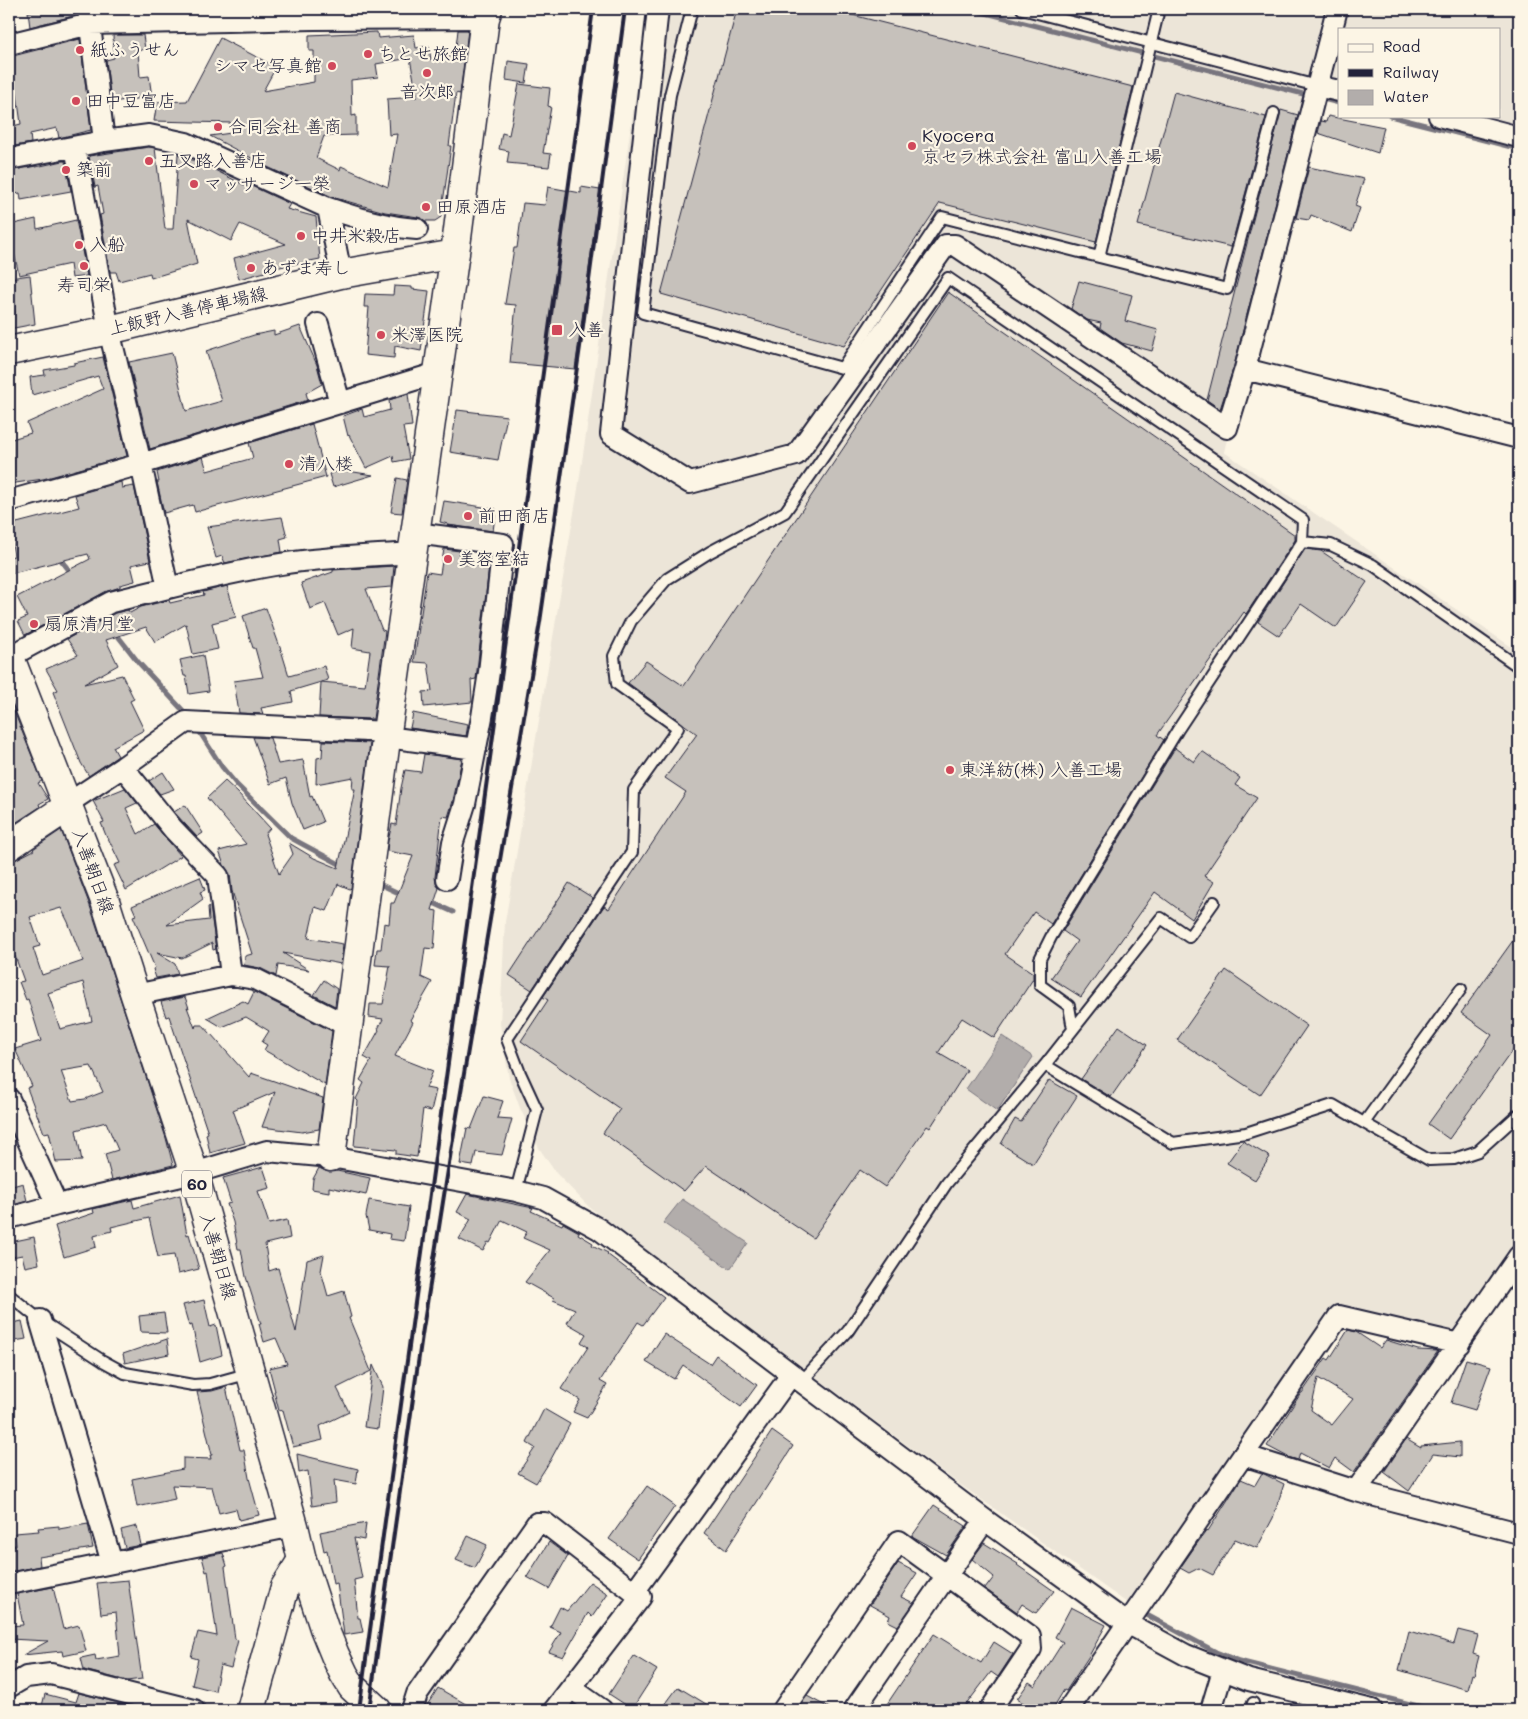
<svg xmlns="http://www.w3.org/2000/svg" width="1528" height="1719" font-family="Mali,'Klee One',sans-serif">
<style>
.built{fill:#ece5d8}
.water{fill:#b2adab;stroke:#78757e}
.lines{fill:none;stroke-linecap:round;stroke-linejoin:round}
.stream{stroke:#78757e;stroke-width:5}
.building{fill:#c6c1bb;stroke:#22223b;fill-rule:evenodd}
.lane-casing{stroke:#22223b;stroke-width:14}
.street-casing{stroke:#22223b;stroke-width:24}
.secondary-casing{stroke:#22223b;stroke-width:31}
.primary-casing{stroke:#22223b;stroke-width:31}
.lane{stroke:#fcf5e5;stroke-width:10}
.street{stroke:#fcf5e5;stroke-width:20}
.secondary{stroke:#fcf5e5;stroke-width:28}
.primary{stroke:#fcf5e5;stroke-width:28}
.rail{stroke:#22223b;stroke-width:4}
.poi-dot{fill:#d1495b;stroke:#fcf5e5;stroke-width:2}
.labels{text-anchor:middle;stroke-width:4.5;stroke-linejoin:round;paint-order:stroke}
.shield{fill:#fcf5e5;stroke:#63616e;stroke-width:1}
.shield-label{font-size:16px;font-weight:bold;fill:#22223b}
.poi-label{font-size:18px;fill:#22223b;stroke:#fcf5e5;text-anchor:start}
.street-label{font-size:18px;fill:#22223b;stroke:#fcf5e5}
</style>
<rect width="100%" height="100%" fill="#fcf5e5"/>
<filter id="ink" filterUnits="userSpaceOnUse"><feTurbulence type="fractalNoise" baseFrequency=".02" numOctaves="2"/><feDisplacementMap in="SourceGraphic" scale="10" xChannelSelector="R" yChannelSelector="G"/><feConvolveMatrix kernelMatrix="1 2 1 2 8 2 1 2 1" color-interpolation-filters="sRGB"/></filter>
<g filter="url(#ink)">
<path class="built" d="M648,9H1519V131L1461,116H1499V29H1339V85L1313,78L1224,452L1519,652V1237L1454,1334L1338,1309L1130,1605L951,1478L589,1207L556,1173L539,1148L520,1108L509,1078L500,1024L505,922L578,489Z"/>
<path class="water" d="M1002,1036L1033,1057L997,1111L966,1089Z
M682,1199L748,1243L730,1269L663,1223Z"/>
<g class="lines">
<path class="stream" d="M970,9L1311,96
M1319,98L1339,103
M1390,116L1519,149
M9,542H18
M57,555L72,574
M114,631L139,663L189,717
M197,728L222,767L237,785L291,838L360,875
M375,882L403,895
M429,901L453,912
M1143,1613L1216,1652L1239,1661L1434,1710
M9,1702L15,1710"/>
</g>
<path class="building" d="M54,9H76L77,15L30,27L28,12Z
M737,9H829L1133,87L1096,242L940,203L844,346L661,294Z
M458,30H468L460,94L456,93L449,146H451L441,217L435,221H425L418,217L385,212L332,197L259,163V162L210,136L231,133V123L154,121L157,102L187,101L220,38L276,67L263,91L314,82V51H309V35L377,32L378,38L414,35L416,48L429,46L431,60L455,55ZM410,58L417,97L387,99L389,135L397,134L388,187L341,166L340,170L316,158L324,136L356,135V115L352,116L351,80L378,77L376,64Z
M113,35H143L145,49L138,51L140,77L149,76L152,97L111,102L106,60L114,58Z
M80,39L91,130L59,138L57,128L30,134L31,143L9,147V127L21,124L16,87L9,89V57Z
M508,61L529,64L526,83L506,80Z
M519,84L550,88L548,106L551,107L543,153L551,154L549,167L507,163L509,151L499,149L502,133L509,135Z
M1174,92L1266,117L1231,247L1138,225Z
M1281,110L1298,115L1234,366L1220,409L1207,400Z
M1328,116L1384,127L1378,153L1318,133L1321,121L1326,122Z
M149,147L155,148L165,229H173L178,154L209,167L246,186L247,184L290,204L287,209L316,217L320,259L265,270V272L239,279L234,258L286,244L240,224L231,241L188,219L197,264L151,278L150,273L119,281L116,272H110L100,215L103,214L98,186L95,187L89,156Z
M63,161H65L71,191L21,200L20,193L9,195V171L36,166V167Z
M1309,167L1364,179L1355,206L1360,208L1352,232L1311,215L1309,220L1296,218Z
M548,187L581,193V187L600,190L575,369L510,363L516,305L505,304L514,248H517L523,203L545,205Z
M36,219L37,229L76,220L87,276L72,278L70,264L19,275L13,248L9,249V225Z
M30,275L35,324L9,329V314L15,313L10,278Z
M1079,281L1132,295L1125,321L1158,330L1152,351L1122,343L1100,328L1101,323L1087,320L1071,309Z
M394,286L412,287V289L429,291L421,351L395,346L394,358L365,355L369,307H364L365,294L393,295Z
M948,292L1295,535V540L1246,614L1244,612L1157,735L1164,740L1051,924L1034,912L1005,954L1033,973V979L994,1038L962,1018L938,1053L967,1070L930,1128L927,1126L885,1187L860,1170L813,1238L706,1166L684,1191L603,1133L620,1109L521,1041L548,1000L543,997L604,906L609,909L686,792L665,778L697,734L628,683L646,661L684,686Z
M300,326L317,365L322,384L306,393L308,400L150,449L129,362L172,353L186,411L222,401L206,351L254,335L274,331V335Z
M103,357L127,456L43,479L9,484V440L31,433L27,423L103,389L98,376L32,395L30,377L45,375L44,370L74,365V363Z
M408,394L412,426L403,427L409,459L394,462L393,456L366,468L349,435L348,436L343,416L362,409L364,417L390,410L389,400Z
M457,410L507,416L498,460L450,452Z
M312,424L326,477L195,512L193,505L164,513L157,482H159L157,472L203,457L207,471L253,458L249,443Z
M341,470L373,475L333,487L329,474Z
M397,478L407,480L402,513L391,512Z
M121,482L122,488L134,486L150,561L131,565L135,581L120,585V587L105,592L25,635L18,621L27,617L17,597L90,559L88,554L9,574V557L14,556L9,525L79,507L75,495Z
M444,501L496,509L493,531L448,525V524L440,522Z
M282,517L287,537L280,539L282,552L225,563L222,556L216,558L207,527Z
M444,549L460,551L458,563L489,567L477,670L476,679L471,680L472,702L424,707L423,692L432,691L428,663L414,662L427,572L440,574Z
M1305,549L1321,551L1367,582L1336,628L1301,604L1279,636L1258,622Z
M394,566L392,587L366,589L382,630L385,631L373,719L319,717L321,682L291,691L293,702L261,708L263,714L239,713L234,681L263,677L255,648H253L243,616L266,608L282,653L289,676L324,666L328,680L321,682L365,686L370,651L352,648L354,628L338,635L325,603L310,609L301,583L333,572V570Z
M227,586L236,617L212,623L218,649L193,654L186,624L155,642L146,627L106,640L118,665L84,684L122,675L134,699L130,701L144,730L113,747L118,756L89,776L81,763L53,692L58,690L46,669L78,655L67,639L115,613L128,610L130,613L141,607L169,600L170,603L204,595L203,592Z
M203,655L209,691L189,694L186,676H184L180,660Z
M9,699L42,781L38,783L48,799L39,804L40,807L9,827Z
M413,713L468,724L466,736L410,728Z
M253,737L270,738L278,764L303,760L310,797L312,796L323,822L303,830L292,803L286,778L270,784Z
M323,741L370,743L351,888L350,889L338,884L327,911L315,907L308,938L343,944L341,964L283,953L309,970L278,965L276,976L260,968L244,965L245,956L252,954L232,891L230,874L224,865L219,851L246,844L207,798L225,781L238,793L270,828L265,834L279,874L293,854L289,843L314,858L338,868L355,789H352L353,777L316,784L317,758L322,757Z
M1175,748L1194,762L1202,751L1240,778L1235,785L1257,798L1204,876L1214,882L1192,919L1155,892L1081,997L1051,978L1077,941L1063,931Z
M424,754L462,759L453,801L448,817L442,816L435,877L436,884L439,888L432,910L437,911L434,949L425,948L421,977L432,982L410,1020L413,1022L395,1056L433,1071L426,1088L436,1090L431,1111L423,1109L417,1157L396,1154V1150L354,1146L358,1101L356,1099L364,1083L360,1080L371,1061L364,1057L379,1030L378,1029L383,1019L369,1017L370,1004H383L390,966L375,965L377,949H381L384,923L389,924L391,903H394L413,856L387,851L388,841L392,824L396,825L401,788L405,770L421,772Z
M163,772L174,789L160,794L149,781Z
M125,788L137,803L126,808L138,834L154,824L181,856L126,890L114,865L120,863L108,838H107L101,823L104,822L93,801Z
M185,805L203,833L197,837L174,812Z
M61,830L90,906L166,1138L173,1165L112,1180L105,1154L118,1150L106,1122L76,1130L82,1161L56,1162L49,1132L44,1133L27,1088L32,1086L15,1049L41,1041L28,999L26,1000L19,982L24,981L15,956L9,958V863L34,850L33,849ZM61,908L68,922L83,961L42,975L33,948L40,946L30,917ZM83,982L92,1021L60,1029L48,993ZM91,1066L103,1092L85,1099L72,1101L61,1071Z
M200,877L205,890L200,892L203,899L167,925L209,920L208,907L210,906L216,949L213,950L212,943L182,958L157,953L175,964L178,974L156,978L153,969L155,968L133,916L136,915L132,906Z
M569,883L593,898L532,990L509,975Z
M1519,932V1041L1449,1139L1428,1124L1492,1035L1461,1013Z
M1226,970L1307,1026L1260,1095L1177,1040Z
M324,980L337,989L335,1006L314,995Z
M254,992L332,1031L325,1085L264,1050L267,1045L262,1042L269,1031L246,1017L222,1027L207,1018L243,1001L248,1004Z
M185,997L189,1008L187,1007L195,1028L196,1025H203L249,1077L251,1073L323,1098L319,1129L302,1132L262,1127L275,1092L233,1110L245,1143L210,1153L206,1134L208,1133L169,1016L166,1017L161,1002Z
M1119,1026L1147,1045L1111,1097L1081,1079Z
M1049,1080L1077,1096L1033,1164L1001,1144L1015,1119L1021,1122Z
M484,1096L503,1101L497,1118L512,1119L502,1155L476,1152L473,1166L460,1164L467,1128L471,1129Z
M1243,1141L1270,1157L1255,1180L1227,1163Z
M263,1167L270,1188L258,1191L269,1224L287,1220L290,1238L265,1244L269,1271L278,1268L296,1332L307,1260L324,1255L321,1271L328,1296L344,1291L351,1317L349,1318L371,1371L337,1388L349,1412L320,1426L323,1440L293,1447L283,1410L279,1411L274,1391H275L269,1368L287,1364L276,1338L264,1342L259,1324H261L246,1277L241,1249H238L233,1222L227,1204L231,1203L223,1178Z
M319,1168L328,1172L337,1171L370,1178L366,1195L329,1187V1192L312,1189L313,1179Z
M23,1183L27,1201L9,1206V1187Z
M467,1194L533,1208L531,1211L562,1225L563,1223L579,1232L578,1234L593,1243L592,1245L608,1253L607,1254L664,1297L643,1325L638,1322L600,1381L607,1385L587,1418L573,1412L580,1400L561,1389L588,1347L581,1342L586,1334L567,1323L575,1309L553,1300L554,1298L525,1282L550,1250L523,1238L527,1232L502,1220L490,1243L488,1242L483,1251L459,1239L471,1219L457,1212Z
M180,1195L187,1235L189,1234L199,1269L178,1274L174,1255L158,1257L149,1218L111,1227L112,1231L94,1236L96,1247L64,1257L55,1226L94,1213L93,1209L132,1200L134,1208Z
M369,1200L409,1207L404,1241L389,1239L390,1234L369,1230L366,1216Z
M34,1237L39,1264L25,1267L22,1255L12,1257L10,1242Z
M204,1300L210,1327L216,1325L222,1355L200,1362L192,1325L189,1326L183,1305Z
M164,1313L167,1333L141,1332L139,1316Z
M22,1321L26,1339L9,1342V1324Z
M1348,1330L1356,1332L1380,1348L1386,1340L1418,1350L1438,1351L1354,1472L1335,1458L1329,1468L1300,1453L1298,1460L1288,1457L1267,1446L1301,1393H1302L1326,1358L1329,1360ZM1318,1378L1353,1399L1332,1425L1311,1410Z
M664,1334L710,1364L716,1355L757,1385L741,1407L683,1365L674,1379L646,1362Z
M167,1339L169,1354L125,1363L123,1354Z
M1466,1359L1491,1366L1475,1410L1451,1403Z
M373,1365L383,1387L378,1429L364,1427Z
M226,1387L240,1450H244L249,1478L259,1515L239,1520L236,1509L219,1513L212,1487L172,1485L175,1499L137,1507L132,1479L183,1469V1458L211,1459L210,1455H212L197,1392L212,1391Z
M544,1409L570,1424L550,1461L536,1483L518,1473L535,1448L527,1443Z
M772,1431L793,1446L726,1550L704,1533Z
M1406,1439L1421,1448V1446L1460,1442V1457L1433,1454L1409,1491L1384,1472Z
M297,1454L358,1469L356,1484L334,1480L336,1502L312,1506L308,1471L299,1473Z
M1262,1473L1284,1484L1273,1518L1257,1548L1235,1539L1213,1575L1199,1568L1189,1573L1180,1568L1196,1545L1207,1530L1208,1531L1241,1479L1255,1485Z
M647,1486L675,1506L638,1559L609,1539Z
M934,1505L966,1526L946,1555L912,1536Z
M366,1523L364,1540L354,1538L362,1578L354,1580L358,1618H360L363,1632L344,1635L337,1583L333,1584L327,1550L324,1551L320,1532Z
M88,1524L93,1548L39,1557L40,1566L9,1572V1546L16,1545L15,1533L39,1531L38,1528L59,1526V1529Z
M137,1526L141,1545L125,1548L121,1530Z
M468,1536L487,1545L475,1568L456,1560Z
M549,1542L568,1556L549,1589L527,1577Z
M984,1543L1018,1564L1017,1565L1054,1591L1036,1613L1022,1604L1017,1612L985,1589L994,1577L972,1559Z
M223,1553L227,1566L225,1567L235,1639L238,1640L231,1668L220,1665L215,1691L192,1685L198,1659L191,1657L198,1632L217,1636L208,1571L206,1572L202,1557Z
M898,1563L917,1573L901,1597L914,1603L898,1626L888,1621L890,1616L870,1605Z
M128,1580L142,1679L127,1681L84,1670L81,1658L95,1655L96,1660L120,1656L116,1612L101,1614L97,1583Z
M590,1582L608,1594L592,1617L588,1613L563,1657L549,1652L561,1632L550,1627L560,1607L567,1611Z
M53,1587L63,1629L79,1625L86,1651L63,1656L62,1651L23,1655L48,1641L9,1639V1626L23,1625L17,1594Z
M1071,1607L1106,1625L1089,1656L1066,1691L1064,1690L1052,1710H1021L1025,1704L1017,1699L1029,1682L1035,1686L1063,1642L1055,1637Z
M1458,1630L1478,1635L1473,1654L1479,1656L1474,1675L1472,1674L1468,1690L1399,1670L1409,1631L1454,1644Z
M934,1634L981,1663L994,1642L1013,1654L998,1677L991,1672L962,1710H883Z
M634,1656L657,1670L632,1709L609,1694Z
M678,1687L716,1710H661Z
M438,1688L476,1710H424Z
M79,1693L138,1708L137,1710H99L89,1708V1710H41L45,1694L76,1702Z
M807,1696L833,1710H797Z"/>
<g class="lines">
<defs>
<path id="lane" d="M692,9L670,95L643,313L842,368L942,217L1099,257L1159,9
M1022,9L1317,86
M1099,257L1227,289L1274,113
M1073,1029L1069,1006L1040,985V959L1051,937L1177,731L1302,542L1331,545L1373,565L1519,667
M1045,1065L1161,918L1189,937L1214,902
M1364,1123L1429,1160L1454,1159L1478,1151L1519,1114
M516,1191L537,1110L520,1073L507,1039L632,852L634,790L678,728L617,684L614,656L631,621L667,579L710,552L785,512L948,278L1303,520L1302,542
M9,1295L40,1320L103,1361L125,1373L193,1385L210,1384L250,1373
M801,1382L848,1331L947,1183L1045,1065L1173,1143L1246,1133L1333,1105L1364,1123L1461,989
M1251,1710L1253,1703"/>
<path id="street" d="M88,9L104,141
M658,9L611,434L690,483L796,455L946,245H955L1227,428L1245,369L1337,9
M9,44L90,24L314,19L485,18
M1317,86L1339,91
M1439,116L1519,137
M9,159L104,141L149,135L186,143L328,208L341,274
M328,208C357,218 386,227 417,229
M318,324L340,403
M1245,369L1519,438
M9,501L141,464L437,373
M415,533L503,544L489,672L482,717L465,804L453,842L447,879
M168,588C205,579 243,570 281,564C324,557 369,556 412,553
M9,657L111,602L168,588L141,464L109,330L75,147
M387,737L476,749
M123,767L173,829L218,876L231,975L255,979L348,1026
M69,806L76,798L123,767L186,722L387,732
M135,995L231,975
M9,1099L57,1205
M9,1218L57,1205L194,1173L267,1151L331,1157L516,1191L543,1198L599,1229L985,1520L1127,1623L1186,1655L1249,1680L1372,1710
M40,1320L112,1563
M1243,1455L1356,1491L1519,1533
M1356,1491L1519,1256
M9,1584L294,1526
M9,1687L26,1677L51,1674L194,1710
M571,1688L602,1710
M412,1710L417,1694L537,1523H545L634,1592
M554,1710L641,1597L634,1592L791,1375
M783,1710L899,1541L1030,1636L1031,1649L990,1710
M854,1710L985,1520
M1068,1710L1339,1316L1459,1344
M1211,1710L1223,1670"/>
<path id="secondary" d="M9,351L109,330L341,274L455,254
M9,846L69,806
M331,1157L387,732L457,238L485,18L488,9
M251,1710L285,1587L302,1560"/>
<path id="primary" d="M9,655L105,901L135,995L194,1173L294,1526L302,1560L324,1628L335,1655L344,1674L352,1687L377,1710"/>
</defs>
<use href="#lane" class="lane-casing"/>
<use href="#street" class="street-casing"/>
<use href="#secondary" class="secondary-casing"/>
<use href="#primary" class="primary-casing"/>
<use href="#lane" class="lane"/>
<use href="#street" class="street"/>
<use href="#secondary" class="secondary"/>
<use href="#primary" class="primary"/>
<path class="rail" d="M359,1710L593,9
M369,1710L422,1335L451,1151L540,622L582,333L625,9"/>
</g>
</g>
<g class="poi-dot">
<circle cx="80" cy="50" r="5"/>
<circle cx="368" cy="54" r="5"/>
<circle cx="332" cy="66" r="5"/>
<circle cx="427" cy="73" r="5"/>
<circle cx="76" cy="101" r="5"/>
<circle cx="218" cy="127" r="5"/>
<circle cx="912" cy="146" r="5"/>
<circle cx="149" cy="161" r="5"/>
<circle cx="66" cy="170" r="5"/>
<circle cx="194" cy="184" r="5"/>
<circle cx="426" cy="207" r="5"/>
<circle cx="301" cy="236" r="5"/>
<circle cx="79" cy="245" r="5"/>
<circle cx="84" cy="266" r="5"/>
<circle cx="251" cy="268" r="5"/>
<rect x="551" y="324" width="12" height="12" rx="2.5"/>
<circle cx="381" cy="335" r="5"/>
<circle cx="289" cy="464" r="5"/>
<circle cx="468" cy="516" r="5"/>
<circle cx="448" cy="559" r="5"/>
<circle cx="34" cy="624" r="5"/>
<circle cx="950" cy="770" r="5"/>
</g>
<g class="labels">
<rect class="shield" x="182" y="1170.5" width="30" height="27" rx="4"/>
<g class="shield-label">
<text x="197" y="1190">60</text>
</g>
<g class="poi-label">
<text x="90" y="56">紙ふうせん</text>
<text x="378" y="60">ちとせ旅館</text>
<text x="322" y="72" text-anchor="end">シマセ写真館</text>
<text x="427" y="98" text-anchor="middle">音次郎</text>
<text x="86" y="107">田中豆富店</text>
<text x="228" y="133">合同会社 善商</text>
<text x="922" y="142">Kyocera<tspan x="922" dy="21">京セラ株式会社 富山入善工場</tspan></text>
<text x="159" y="167">五叉路入善店</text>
<text x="76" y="176">築前</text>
<text x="204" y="190">マッサージ一榮</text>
<text x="436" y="213">田原酒店</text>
<text x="311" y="242">中井米穀店</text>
<text x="89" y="251">入船</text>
<text x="261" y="274">あずま寿し</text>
<text x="84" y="291" text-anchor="middle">寿司栄</text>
<text x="568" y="336">入善</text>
<text x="391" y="341">米澤医院</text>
<text x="299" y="470">清八楼</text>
<text x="478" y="522">前田商店</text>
<text x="458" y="565">美容室結</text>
<text x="44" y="630">扇原清月堂</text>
<text x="960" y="776">東洋紡(株) 入善工場</text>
</g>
<g class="street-label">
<text transform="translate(188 311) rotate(-13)" y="6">上飯野入善停車場線</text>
<text transform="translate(93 871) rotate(70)" y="6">入善朝日線</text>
<text transform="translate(218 1256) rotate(74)" y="6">入善朝日線</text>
</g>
</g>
<rect width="1528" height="1719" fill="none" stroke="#fcf5e5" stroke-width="30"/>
<rect x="15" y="15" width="1498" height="1689" fill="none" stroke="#22223b" stroke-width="2" filter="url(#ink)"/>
<rect x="1338" y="28" width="162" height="90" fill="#fcf5e5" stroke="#a5a1a1"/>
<rect x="1348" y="44" width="25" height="8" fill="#fcf5e5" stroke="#a5a1a1"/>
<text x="1383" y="52" font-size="15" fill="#22223b">Road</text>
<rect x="1348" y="69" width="25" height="8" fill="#22223b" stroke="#a5a1a1"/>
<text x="1383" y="78" font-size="15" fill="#22223b">Railway</text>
<rect x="1348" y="90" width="25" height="15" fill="#b2adab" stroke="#a5a1a1"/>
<text x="1383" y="102" font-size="15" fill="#22223b">Water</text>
</svg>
